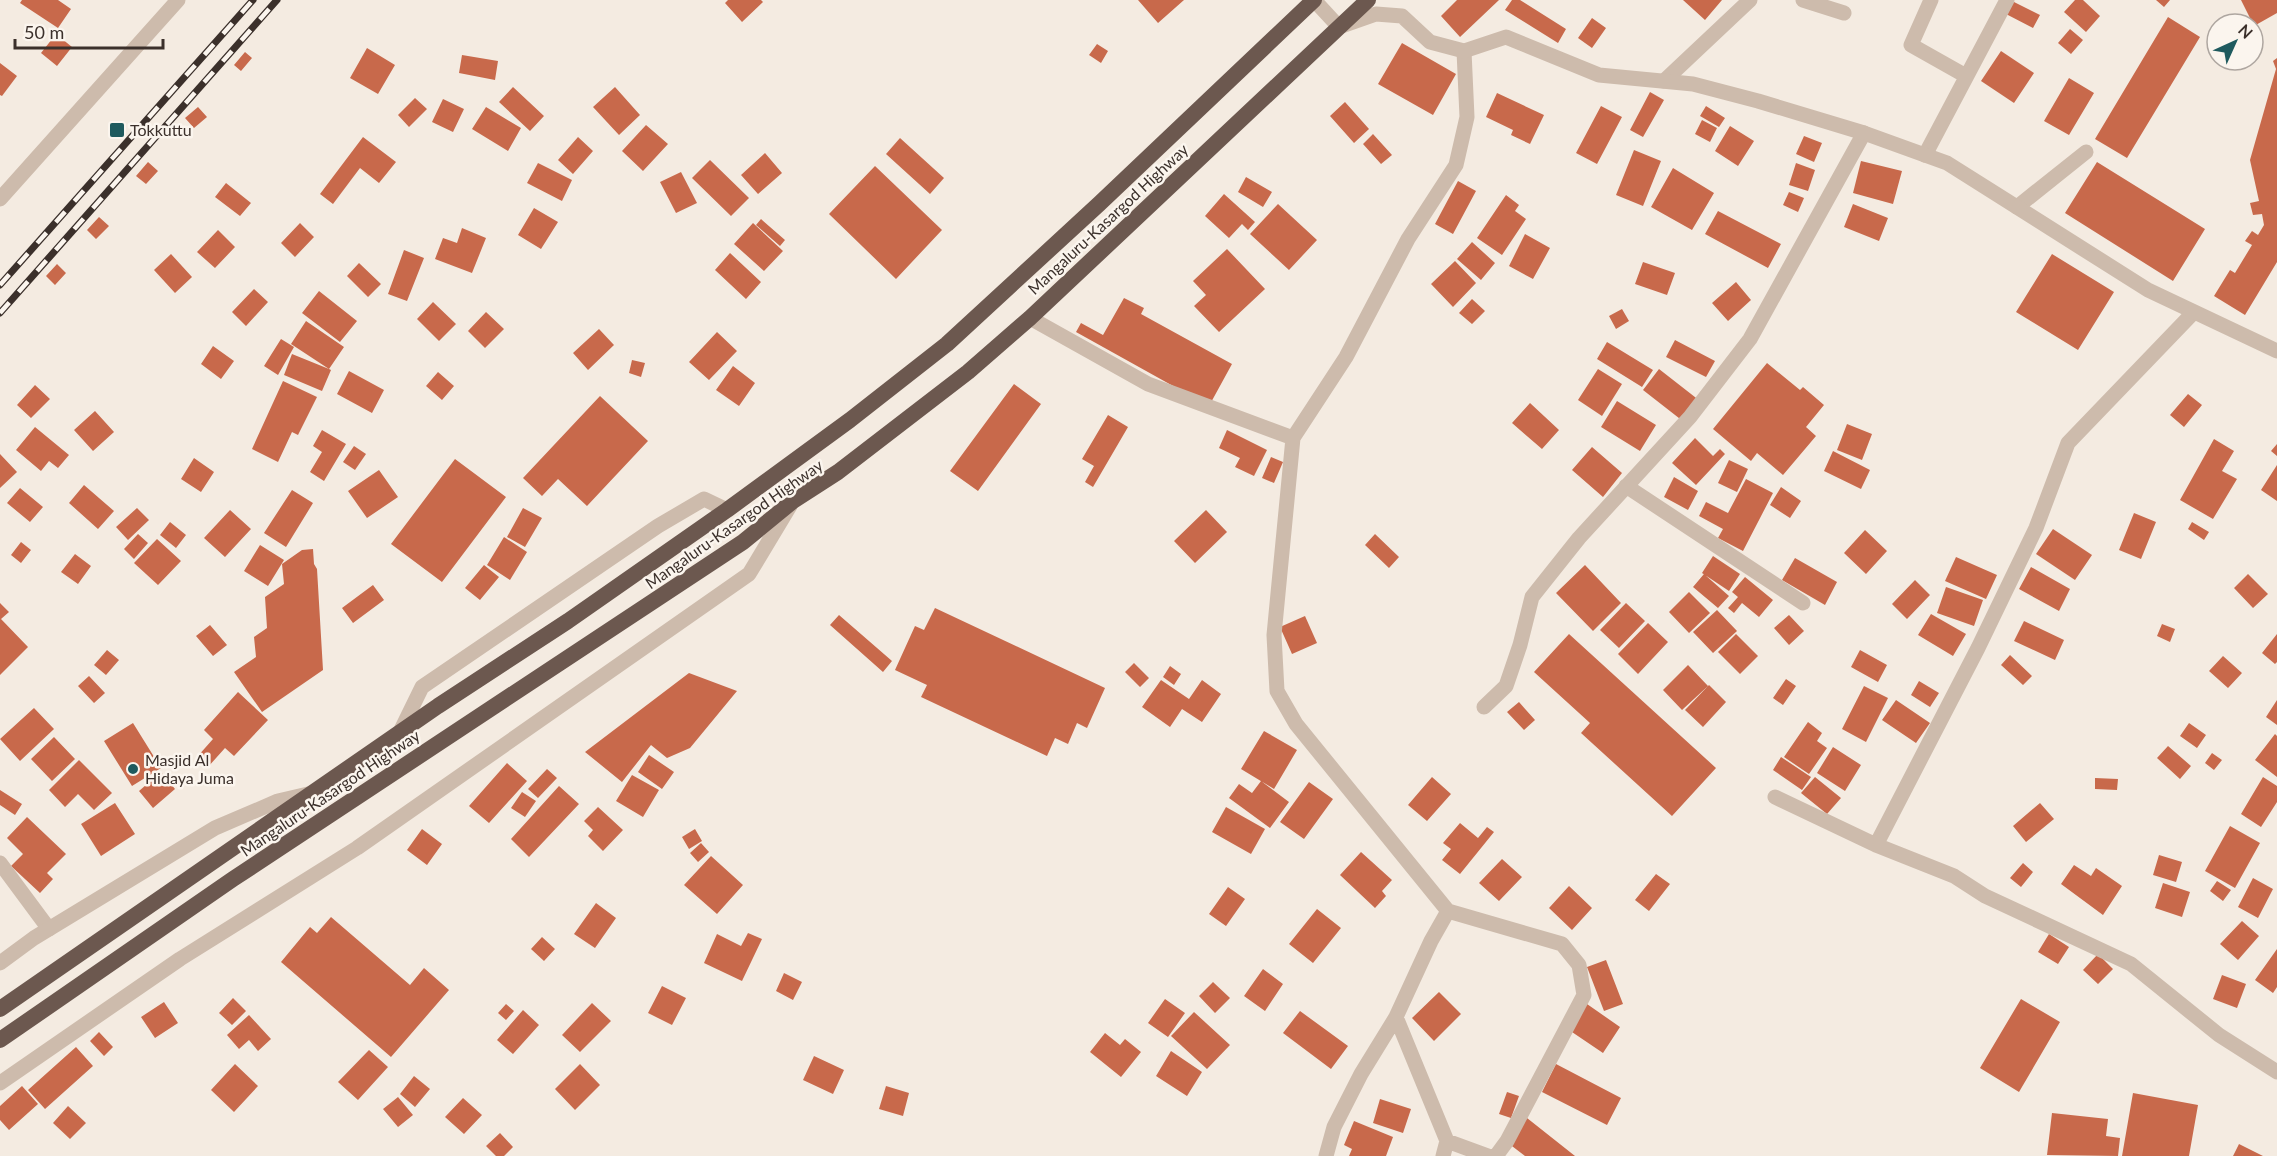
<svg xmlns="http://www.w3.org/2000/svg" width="2277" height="1156" font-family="Lato,sans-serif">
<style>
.building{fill:#c8694b}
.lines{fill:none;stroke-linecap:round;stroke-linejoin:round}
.minor{stroke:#cdbbac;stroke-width:15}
.tertiary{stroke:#cdbbac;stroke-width:15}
.trunk{stroke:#6c584f;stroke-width:16}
.rail-casing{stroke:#3b302b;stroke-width:7}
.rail{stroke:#fbf5ee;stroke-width:4.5;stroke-dasharray:14;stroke-linecap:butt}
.poi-dot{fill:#1f5a5e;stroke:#fbf5ee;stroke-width:2}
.labels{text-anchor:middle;stroke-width:5;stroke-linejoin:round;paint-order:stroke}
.poi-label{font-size:16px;fill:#3b302b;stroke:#fbf5ee;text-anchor:start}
.street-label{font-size:16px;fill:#3b302b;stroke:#fbf5ee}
</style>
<rect width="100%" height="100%" fill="#f4ebe1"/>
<path class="building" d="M22,0H58L71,9L58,28L20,3Z
M728,0H761L763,2L742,22L725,3Z
M1138,0H1184L1158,23Z
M1457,0H1499L1460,37L1441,16Z
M1512,0H1520L1566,29L1558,43L1505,10Z
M1683,0H1722L1705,20Z
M2075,0H2083L2100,16L2086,32L2064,12Z
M2156,0H2170L2164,7Z
M2241,0H2277V13L2254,26Z
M2012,1L2040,15L2033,28L2006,14Z
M2168,17L2200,37L2127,158L2095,139Z
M1592,18L1606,28L1592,48L1578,38Z
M2070,29L2083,40L2071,54L2058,43Z
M56,34L72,47L57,66L41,53Z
M1402,43L1456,74L1433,115L1378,84Z
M1097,44L1108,51L1101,63L1089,55Z
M367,48L395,65L378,94L350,78Z
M2001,51L2034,73L2014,103L1981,81Z
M245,52L252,58L241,71L234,65Z
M462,55L498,61L495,80L459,73Z
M2277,58V262L2245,315L2214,296L2230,270L2235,273L2252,245L2245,241L2252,231L2258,235L2264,225L2262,214L2253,215L2250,203L2259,201L2250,160L2276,69L2273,61Z
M0,63L17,76L2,96L0,95Z
M2069,78L2094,93L2069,135L2044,121Z
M513,87L544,116L530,131L499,102Z
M615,87L640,115L619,135L593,107Z
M1650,92L1664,100L1643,137L1630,130Z
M1497,93L1544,115L1530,144L1511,135L1513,130L1486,117Z
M415,98L427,109L409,127L398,115Z
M443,99L464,109L453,132L432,122Z
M1345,102L1369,129L1354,143L1330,116Z
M1601,106L1622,117L1597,164L1576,153Z
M1706,106L1725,118L1719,127L1700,116Z
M198,107L207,117L194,128L185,118Z
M486,107L521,128L508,151L472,129Z
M1702,120L1717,128L1710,142L1695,134Z
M646,125L668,144L643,171L622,151Z
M1730,126L1754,141L1738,166L1715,151Z
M1373,134L1392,155L1381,164L1363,144Z
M1804,136L1822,143L1814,162L1796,154Z
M363,137L396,162L379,183L360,168L333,204L320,194Z
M578,137L593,151L573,174L558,160Z
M900,138L944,178L930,194L886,154Z
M1634,150L1661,161L1643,206L1616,195Z
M765,153L782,173L758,194L741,175Z
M710,160L749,198L731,216L692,178Z
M1861,161L1902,171L1893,204L1853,193Z
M148,162L158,171L146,184L136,176Z
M2097,162L2205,229L2173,281L2065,213Z
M538,163L572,180L562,201L527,183Z
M1796,163L1815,170L1808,191L1789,185Z
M875,166L942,230L896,279L829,214Z
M1673,168L1714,193L1692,230L1651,207Z
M681,172L697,203L676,213L660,182Z
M1246,177L1272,192L1263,207L1238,192Z
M1458,181L1476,191L1453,234L1435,224Z
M226,183L251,203L240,216L215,197Z
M1789,192L1804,198L1798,212L1783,205Z
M1224,194L1255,222L1248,230L1242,224L1229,238L1205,216Z
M1506,195L1519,205L1515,211L1526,219L1502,255L1477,238Z
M1278,204L1317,240L1289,270L1250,234Z
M1853,204L1888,218L1879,241L1844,227Z
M534,208L558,222L541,249L518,235Z
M1718,211L1781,244L1768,268L1705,234Z
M99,217L109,226L96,239L87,230Z
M761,219L785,240L780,246L756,225Z
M300,223L314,237L295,257L281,243Z
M753,223L783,251L764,271L734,244Z
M462,228L486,238L472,273L435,259L443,238L457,243Z
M218,230L235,247L215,268L197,252Z
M1525,234L1550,248L1533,279L1509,266Z
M1472,242L1495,263L1481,280L1457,259Z
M1227,249L1265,289L1219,332L1194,306L1206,295L1193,281Z
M404,250L424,258L407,301L388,294Z
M730,253L761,282L746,299L715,270Z
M171,254L192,277L175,293L154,270Z
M2052,254L2114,292L2078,350L2016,312Z
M1455,261L1476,283L1453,307L1431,284Z
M1643,262L1675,273L1667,295L1635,284Z
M359,263L381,284L368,297L347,276Z
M57,264L66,273L55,285L46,276Z
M1736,282L1751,300L1728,321L1712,303Z
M254,289L268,302L246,326L232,312Z
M319,291L357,321L340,342L302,313Z
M1124,298L1144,308L1141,314L1232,364L1209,406L1076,332L1081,323L1103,335Z
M1472,299L1485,311L1472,324L1459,313Z
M433,302L456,324L439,341L417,319Z
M1622,309L1629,321L1616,329L1609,316Z
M486,312L504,329L485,348L468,331Z
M306,321L344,347L329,369L331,370L322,391L284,375L292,354L329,369L291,344Z
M599,329L614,345L588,370L573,353Z
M717,332L737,351L709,380L689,362Z
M281,339L294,347L278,375L264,366Z
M1675,340L1715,361L1706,377L1666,357Z
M1607,342L1653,370L1642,387L1597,359Z
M213,346L234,361L221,379L201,364Z
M632,360L645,363L641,377L629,373Z
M1767,363L1800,390L1803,387L1824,405L1806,427L1816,436L1783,475L1757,453L1751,461L1713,429Z
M733,366L755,383L739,406L716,390Z
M1598,369L1622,384L1602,416L1578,400Z
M1659,369L1700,401L1684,422L1643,390Z
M349,371L384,390L372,413L337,394Z
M438,372L454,386L442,400L426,386Z
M283,381L317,397L298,435L292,432L278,462L252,449Z
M1014,384L1041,404L978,491L950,471Z
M35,385L50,399L31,418L17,405Z
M2188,394L2202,405L2184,427L2170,415Z
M600,396L648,441L587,506L558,479L542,496L523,478Z
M1617,401L1656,425L1640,451L1601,427Z
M1530,403L1559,430L1542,449L1512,423Z
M95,411L114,432L93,451L74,430Z
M1108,415L1128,427L1093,487L1085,482L1094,466L1082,459Z
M1847,424L1872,434L1862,460L1837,450Z
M35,427L69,455L58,468L49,461L41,471L16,450Z
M322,430L346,444L324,481L310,472L322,452L313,446Z
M1227,430L1267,450L1254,476L1235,467L1240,458L1219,448Z
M1695,438L1713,456L1720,449L1725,454L1696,485L1672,463Z
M2214,439L2234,451L2222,471L2237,479L2213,519L2180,500Z
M2277,444V456L2271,451Z
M354,446L366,454L355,470L343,462Z
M1592,447L1622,473L1603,497L1572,470Z
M1833,451L1870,470L1861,489L1824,471Z
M0,454L17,472L0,488Z
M1271,457L1283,462L1274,483L1262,478Z
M194,458L214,472L201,492L181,479Z
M455,459L506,497L442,582L391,544Z
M1729,460L1748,469L1737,492L1718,483Z
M2277,465V501L2261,490Z
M379,470L398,497L367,518L348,491Z
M1674,477L1698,491L1688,510L1664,497Z
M1746,479L1773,493L1743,551L1718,538L1723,529L1699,516L1706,502L1728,513Z
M84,485L114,511L98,529L69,503Z
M1781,487L1801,501L1790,518L1770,505Z
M20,488L43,507L30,522L7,503Z
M292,490L313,503L286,547L264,533Z
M137,508L149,520L128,540L116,527Z
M523,508L542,518L525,547L507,537Z
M230,510L251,529L225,557L204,538Z
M1206,510L1227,532L1195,563L1174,541Z
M2134,513L2156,522L2141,559L2119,550Z
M170,522L186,535L176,548L160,535Z
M2192,522L2209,532L2204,540L2188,529Z
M2053,529L2092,555L2075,580L2036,554Z
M1865,530L1887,551L1866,574L1844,553Z
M138,534L148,543L134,559L124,549Z
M1375,534L1399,557L1389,568L1365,545Z
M504,537L527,552L510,580L487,565Z
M157,539L181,561L158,585L134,563Z
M21,542L31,550L21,563L11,555Z
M260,545L284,560L268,586L244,571Z
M313,549L314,564L317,569L323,670L262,712L234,672L256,657L254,637L267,628L265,597L284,584L282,564L302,550Z
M75,554L91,566L78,584L61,572Z
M1713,556L1740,574L1729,591L1702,573Z
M1956,557L1997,575L1986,599L1945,581Z
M1795,558L1837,582L1825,605L1782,580Z
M484,565L499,577L480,600L465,588Z
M1585,565L1621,603L1593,631L1556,593Z
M2031,567L2070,589L2059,611L2019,589Z
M1704,574L1729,596L1718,608L1693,587Z
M2248,574L2268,594L2253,608L2234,588Z
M1745,577L1773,600L1759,617L1742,603L1734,613L1728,608L1738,597L1732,592Z
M1915,580L1930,595L1907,619L1892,604Z
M373,585L384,600L353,623L342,608Z
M1946,587L1983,600L1974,626L1937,613Z
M1689,592L1710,613L1689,633L1669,612Z
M0,603L9,612L1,619L28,647L0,675Z
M1626,603L1645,621L1619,648L1600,630Z
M935,608L1105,688L1087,728L1077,723L1068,744L1055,738L1047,756L921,697L927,685L895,670L915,626L924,630Z
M1717,610L1737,631L1713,653L1693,632Z
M1931,614L1966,634L1953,656L1918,635Z
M839,615L892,661L883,672L830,625Z
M1789,615L1804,631L1789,645L1774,628Z
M1305,616L1317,643L1292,654L1280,627Z
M2024,621L2064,640L2055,660L2014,641Z
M1648,623L1668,642L1638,674L1618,654Z
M2162,624L2175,629L2170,642L2157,636Z
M210,625L227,645L213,656L196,636Z
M1569,634L1716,768L1672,816L1581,733L1590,723L1534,672Z
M1736,634L1758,656L1740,674L1718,652Z
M2277,634V662L2275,664L2262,653Z
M107,650L119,660L106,675L94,665Z
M1860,650L1887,665L1878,682L1851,667Z
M2010,655L2032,676L2023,685L2001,665Z
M2223,656L2242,673L2228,688L2209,671Z
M1134,663L1149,678L1140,687L1125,672Z
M1688,665L1708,686L1682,710L1663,690Z
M1170,666L1181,674L1174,685L1163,677Z
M689,673L737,691L690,748L667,758L651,745L622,782L585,752Z
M89,676L105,693L94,703L78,686Z
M1786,679L1796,686L1783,705L1773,698Z
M1161,680L1189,699L1202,680L1221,694L1202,722L1182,709L1170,727L1142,707Z
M1919,681L1939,693L1930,707L1911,695Z
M1709,685L1726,702L1703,727L1685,710Z
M1864,686L1888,698L1866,742L1842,729Z
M238,692L268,720L234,756L225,748L208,767L197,757L213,739L204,730Z
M1896,700L1930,723L1916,743L1882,720Z
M2277,700V725L2266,717Z
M1519,702L1535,720L1524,730L1507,712Z
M34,708L54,729L20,761L0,739Z
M1808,722L1822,733L1817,741L1827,748L1809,774L1784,757Z
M133,723L161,768L132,786L104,741Z
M2189,723L2206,735L2197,748L2180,736Z
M1264,731L1297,750L1274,789L1241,769Z
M2275,734L2277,736V777L2255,760Z
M54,737L75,759L52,781L31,759Z
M2168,746L2191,766L2180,779L2157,758Z
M1833,747L1861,765L1845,791L1817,773Z
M2212,753L2222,760L2214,770L2205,763Z
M649,755L674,772L662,789L638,772Z
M1781,757L1811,777L1802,790L1773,770Z
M79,760L112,793L94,810L78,794L65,807L49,790Z
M507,763L527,781L489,823L469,806Z
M547,769L557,778L538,798L528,789Z
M161,772L175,789L153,808L139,791Z
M632,775L659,790L643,817L616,801Z
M1432,777L1451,794L1427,821L1408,805Z
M1815,777L1841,798L1827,814L1801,793Z
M2263,777L2277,786V802L2261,827L2241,814Z
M2095,778L2118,779L2117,790L2095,789Z
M1261,781L1289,802L1270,828L1229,798L1239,784L1252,793Z
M1309,782L1333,799L1304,839L1280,822Z
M559,786L579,804L529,857L511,839Z
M0,790L22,804L15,815L0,805Z
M522,792L536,801L525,817L511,808Z
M115,803L135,834L101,856L81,824Z
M2040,803L2054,819L2026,842L2013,826Z
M598,807L623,830L603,851L588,836L593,830L584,821Z
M1226,807L1265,829L1251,854L1212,832Z
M27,817L66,854L47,873L53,879L40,893L11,866L23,854L7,838Z
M1460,823L1478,838L1487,827L1494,832L1460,874L1442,860L1451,849L1443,843Z
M2230,826L2260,843L2235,888L2205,871Z
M422,829L442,844L427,865L407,850Z
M695,829L702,841L689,849L682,837Z
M701,843L709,852L698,862L690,853Z
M1361,852L1392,880L1382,891L1386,896L1375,908L1340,875Z
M2159,855L2182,862L2176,882L2153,875Z
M711,856L743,885L717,914L684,885Z
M1502,859L1522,877L1499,901L1479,883Z
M2023,863L2033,872L2021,887L2010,878Z
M2074,865L2091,876L2096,868L2122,886L2103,915L2061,884Z
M1656,874L1670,884L1649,911L1635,900Z
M2253,878L2273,889L2258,918L2238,907Z
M2217,881L2231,890L2223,901L2210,891Z
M2163,883L2190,892L2182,917L2155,908Z
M1569,886L1592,908L1572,930L1549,908Z
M1228,887L1245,899L1226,926L1209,914Z
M596,903L616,918L595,948L574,934Z
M1317,909L1341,928L1313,963L1289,944Z
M331,917L410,985L424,968L449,990L391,1057L281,962L310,927L317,933Z
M2242,921L2259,936L2238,960L2220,944Z
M748,933L762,939L742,981L704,963L717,934L741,946Z
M2049,934L2069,947L2058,964L2038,952Z
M542,937L555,949L544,961L531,949Z
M2277,949V987L2273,993L2255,980Z
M2098,954L2113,969L2098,984L2083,970Z
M1606,960L1623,1004L1604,1011L1587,967Z
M1263,969L1283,984L1265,1011L1244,996Z
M784,973L802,982L793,1000L776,991Z
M2222,975L2246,984L2237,1008L2213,999Z
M1213,982L1230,998L1215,1013L1199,996Z
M662,986L686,998L672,1025L648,1013Z
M1439,992L1461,1014L1434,1041L1412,1018Z
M233,998L246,1011L232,1025L219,1013Z
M1165,999L1185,1013L1168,1037L1148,1023Z
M2021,999L2060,1022L2019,1092L1980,1068Z
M164,1002L178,1023L155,1038L141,1017Z
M592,1003L611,1021L580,1052L562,1035Z
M506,1004L514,1011L506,1020L498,1013Z
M1587,1004L1620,1027L1603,1053L1569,1030Z
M523,1010L539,1025L513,1054L497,1040Z
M1300,1011L1348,1046L1331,1069L1283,1033Z
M1194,1012L1230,1045L1207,1069L1171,1036Z
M249,1015L271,1039L258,1051L249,1040L239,1049L227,1035Z
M99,1032L113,1047L104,1056L90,1041Z
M1105,1033L1120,1045L1125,1039L1141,1052L1121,1077L1090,1052Z
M76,1047L93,1066L45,1109L28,1090Z
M369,1050L388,1067L358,1100L338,1082Z
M1171,1051L1202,1072L1187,1096L1156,1076Z
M814,1056L844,1070L833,1094L803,1080Z
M235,1064L258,1086L234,1112L211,1090Z
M580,1064L600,1085L575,1110L555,1089Z
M1556,1064L1621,1098L1607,1125L1542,1092Z
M414,1076L430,1089L415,1107L400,1094Z
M22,1086L38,1104L9,1130L0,1120V1106Z
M886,1086L909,1093L903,1116L879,1109Z
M1507,1092L1519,1096L1511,1118L1499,1114Z
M2133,1093L2198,1105L2189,1156H2122Z
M398,1097L413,1115L398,1127L383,1109Z
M463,1098L482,1115L464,1134L445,1117Z
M1380,1099L1411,1109L1403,1133L1373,1123Z
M68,1106L86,1123L70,1139L53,1123Z
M2052,1113L2108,1119L2106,1136L2120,1138L2118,1156L2047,1155Z
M1527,1118L1575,1156H1525L1508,1143Z
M1354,1121L1393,1137L1386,1156H1349L1352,1149L1344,1145Z
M500,1133L513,1147L504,1156H496L486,1146Z
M2239,1144L2263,1156H2233Z"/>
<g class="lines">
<path class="minor" d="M1803,0L1844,13
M1931,0L1911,45L1966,76
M1464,51L1467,117L1456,165L1408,239L1346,357L1293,438L1274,635L1277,691L1296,724L1448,911L1562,944L1579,965L1584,995L1507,1141L1496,1156
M1664,81L1750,0
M1925,155L2007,0
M0,199L178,0
M2017,207L2086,152
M1030,318L1148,384L1293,438
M1626,486L1803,603
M1484,707L1506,686L1520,645L1532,597L1579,538L1690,417L1750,339L1864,133
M399,734L422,687L658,526L704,499L727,510
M1775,797L1876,845L1954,876L1985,896L2131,964L2219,1035L2277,1072
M1876,845L1978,648L2036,528L2068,443L2193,313
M0,863L49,929
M1396,1017L1447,1141L1443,1156
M1447,1141L1488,1156
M1326,1156L1334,1127L1361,1074L1396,1017L1431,941L1448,911"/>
<path class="tertiary" d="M1314,0L1339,27L1376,14L1402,16L1430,42L1464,51L1506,37L1599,75L1693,84L1758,101L1864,133L1947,163L2148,290L2277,351
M0,963L34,938L215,828L278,801L308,794
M0,1083L180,959L357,848L749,574L790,506"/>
<path class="trunk" d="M0,1009L438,706L568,621L727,510L850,420L947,344L1099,204L1314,0
M0,1040L233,879L743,542L793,501L838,472L968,372L1030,318L1368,0"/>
<defs>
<path id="rail" d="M0,285L253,0
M0,313L277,0"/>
</defs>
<use href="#rail" class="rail-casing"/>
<use href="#rail" class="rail"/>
</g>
<g class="poi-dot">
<rect x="109" y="122" width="16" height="16" rx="3"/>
<circle cx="133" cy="769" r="6"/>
</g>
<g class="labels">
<g class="poi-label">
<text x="130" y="136">Tokkuttu</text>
<text x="145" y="766">Masjid Al<tspan x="145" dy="18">Hidaya Juma</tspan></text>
</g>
<g class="street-label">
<text transform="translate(1108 219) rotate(-43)" y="6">Mangaluru-Kasargod Highway</text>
<text transform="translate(734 524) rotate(-35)" y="6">Mangaluru-Kasargod Highway</text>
<text transform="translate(330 793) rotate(-34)" y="6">Mangaluru-Kasargod Highway</text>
</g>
</g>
<g transform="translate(2235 42) rotate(45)"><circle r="28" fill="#fbf5ee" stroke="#aea6a0" stroke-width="1.5"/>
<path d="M0-4.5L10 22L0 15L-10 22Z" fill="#1f5a5e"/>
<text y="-9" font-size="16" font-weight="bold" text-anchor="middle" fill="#3b302b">N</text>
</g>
<path d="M15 39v9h148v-9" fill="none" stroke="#3b302b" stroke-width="3"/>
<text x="24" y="39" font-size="18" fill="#3b302b" stroke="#fbf5ee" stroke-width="4.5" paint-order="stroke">50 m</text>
</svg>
